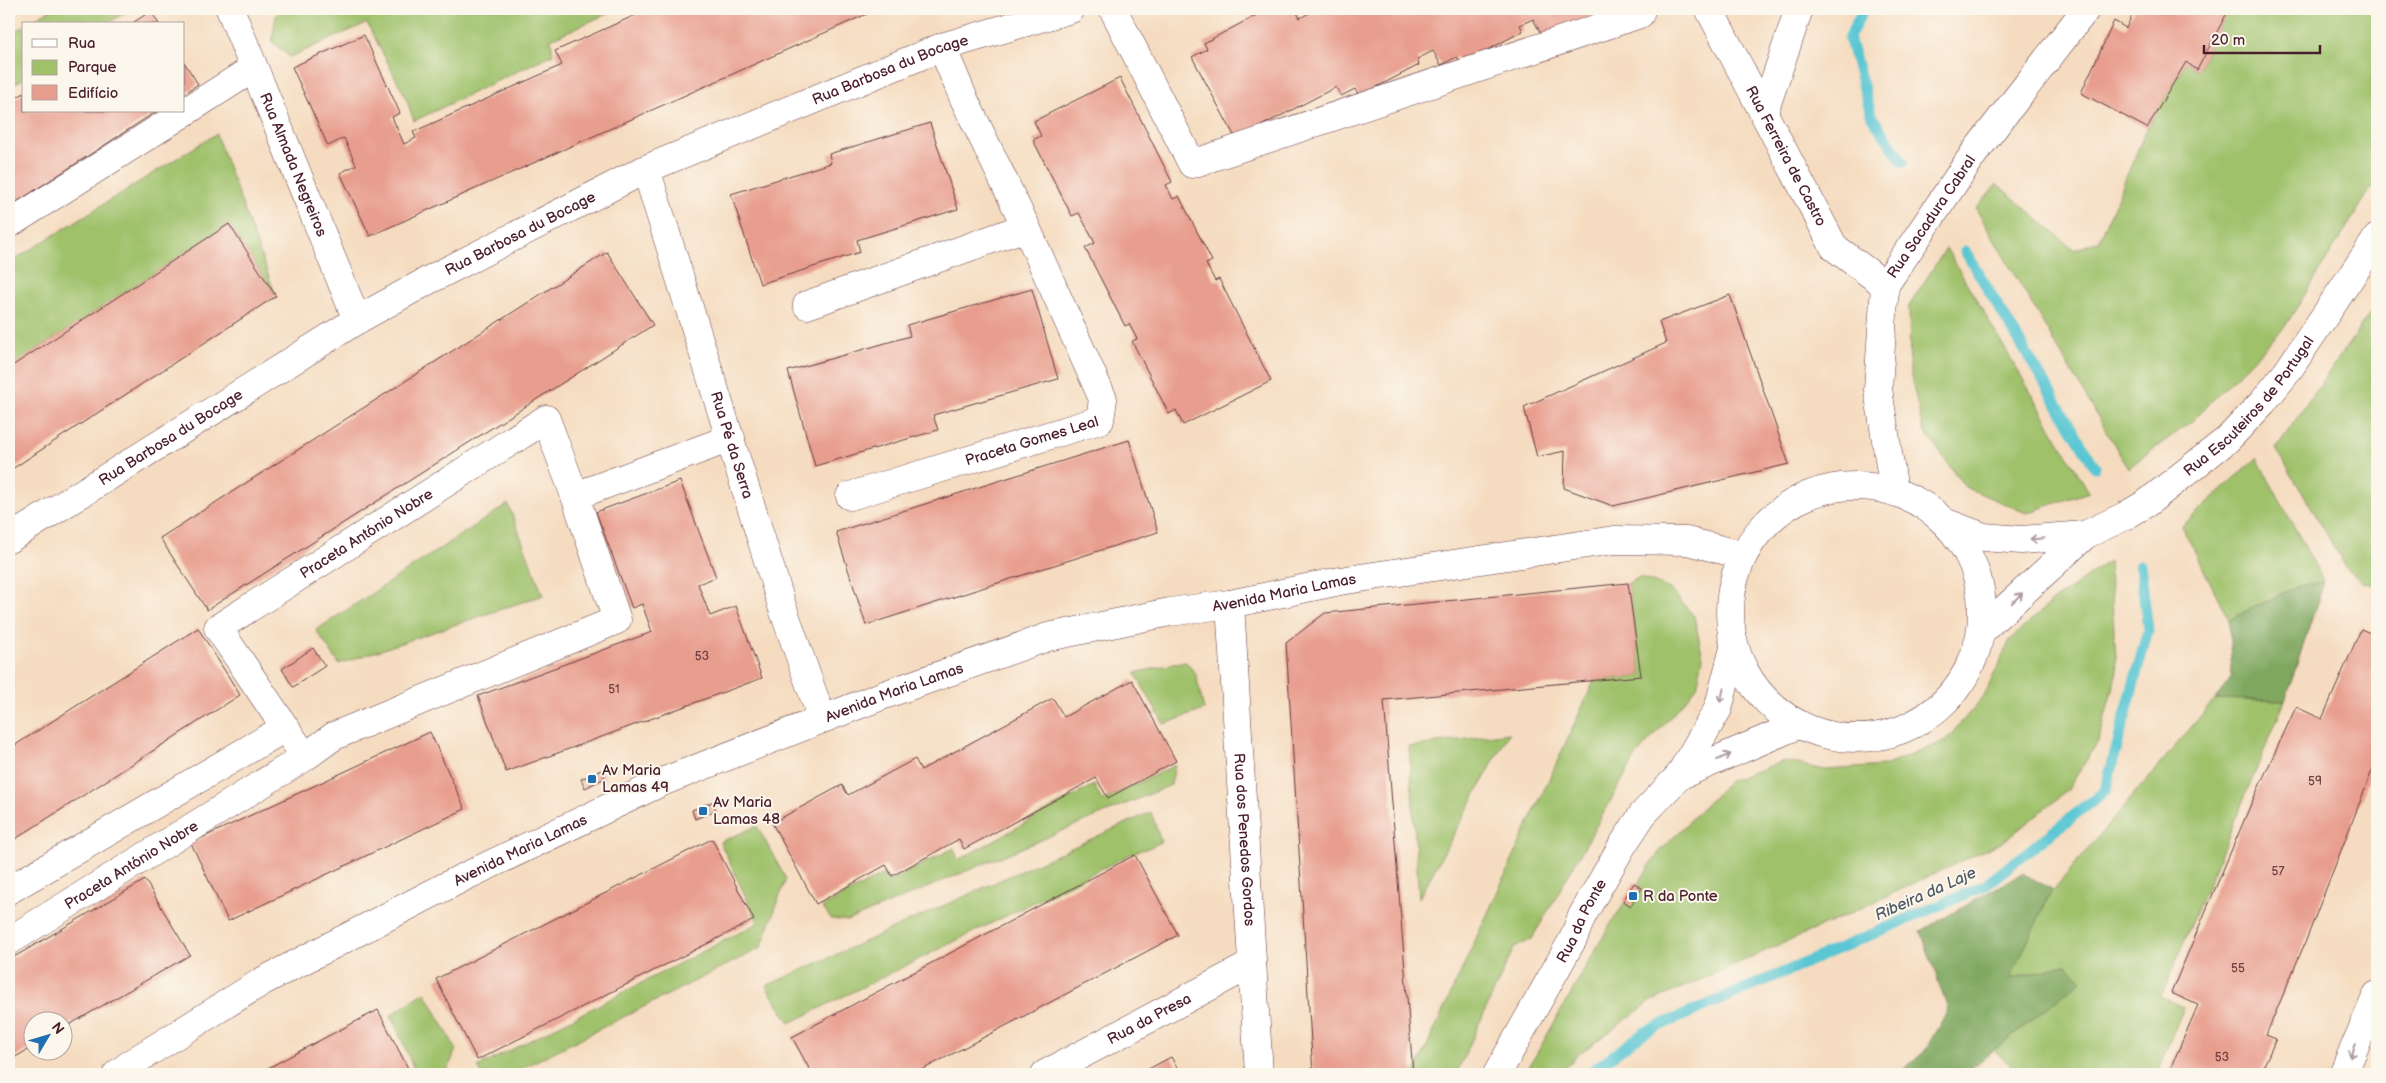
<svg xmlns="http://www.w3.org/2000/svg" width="2386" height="1083" font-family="'Balsamiq Sans',sans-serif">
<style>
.green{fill:#9fc16a;stroke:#74704a}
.forest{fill:#7fa75e;stroke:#646344}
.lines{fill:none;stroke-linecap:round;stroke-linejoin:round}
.stream{stroke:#5ac6d3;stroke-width:11}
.building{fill:#e89e8e}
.minor-casing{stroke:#643b41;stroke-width:29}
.minor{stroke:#fff;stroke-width:28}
.oneway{stroke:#ae9aa0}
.poi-dot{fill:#1f6fb2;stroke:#fbf7ec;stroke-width:2}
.labels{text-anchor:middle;stroke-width:4;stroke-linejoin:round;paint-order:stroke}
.number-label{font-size:12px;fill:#723f44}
.street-label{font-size:15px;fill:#4a1f2b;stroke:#fbf7ec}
.poi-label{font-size:15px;fill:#4a1f2b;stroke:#fbf7ec;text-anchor:start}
.water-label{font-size:16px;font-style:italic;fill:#505966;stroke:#fbf7ec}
</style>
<rect width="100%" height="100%" fill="#fbf7ec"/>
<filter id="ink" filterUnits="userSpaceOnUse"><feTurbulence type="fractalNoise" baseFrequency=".02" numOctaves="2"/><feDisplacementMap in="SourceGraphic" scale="10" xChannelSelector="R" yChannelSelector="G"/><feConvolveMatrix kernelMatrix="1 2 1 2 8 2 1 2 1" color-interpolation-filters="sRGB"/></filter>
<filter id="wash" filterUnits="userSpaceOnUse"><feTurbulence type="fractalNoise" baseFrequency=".0096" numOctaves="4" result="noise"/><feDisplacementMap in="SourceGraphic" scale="20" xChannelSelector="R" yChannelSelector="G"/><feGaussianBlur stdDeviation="1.12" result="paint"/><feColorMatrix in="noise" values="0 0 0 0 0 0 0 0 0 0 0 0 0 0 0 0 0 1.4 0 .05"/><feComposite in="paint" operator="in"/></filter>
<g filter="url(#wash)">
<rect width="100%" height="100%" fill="#f5dcc0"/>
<path class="green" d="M51,9H130L107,24H27Z
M282,9H618L551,39L553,54L414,121L406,98L367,23L290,57L272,42L276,15Z
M2229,9H2377V179L2284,328L2192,421L2128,468L1976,209L1997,184L2074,250L2099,241L2147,128L2186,62L2197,70Z
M24,26V78L9,88V36Z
M216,134L276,296L229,224L9,368V263Z
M1946,248L2089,492L2026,513L1965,487L1923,429L1910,372L1909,306Z
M2377,303V586L2362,582L2347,569L2276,448Z
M2257,458L2324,582L2297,586L2229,620L2182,526Z
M508,504L543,595L339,664L316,630Z
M2109,561L2117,671L2099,740L2067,791L2004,841L1838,919L1650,1002L1576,1056L1561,1074H1525L1608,928L1659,852L1729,781L1784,761L1825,770L1884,766L1945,741L1984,696L2010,640L2049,604Z
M1640,577L1670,589L1694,616L1703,658L1697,687L1636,756L1532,939L1514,948L1456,1074H1414L1594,681L1641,676L1628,583Z
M1185,661L1196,674L1204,710L1164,724L1135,673Z
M2215,699L2285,701L2161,997L2184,1007L2156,1074H2021L1994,1050L2082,980L2066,965L2009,979L2050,894Z
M1509,733L1419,898L1409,747Z
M1175,765L1171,785L848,921L831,919L822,907L884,874L889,881L954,848L958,860L1094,785L1102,801Z
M1151,812L1161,842L1146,849L1137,851L790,1023L766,986Z
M757,826L786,879L761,948L510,1074H482L478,1067L758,923L720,842Z
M425,992L456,1049L446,1074H416L391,1015Z"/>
<path class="forest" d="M2324,582L2285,701L2215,699L2232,676L2229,620L2297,586Z
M2022,873L2052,889L2010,979L2066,965L2082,980L1964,1074H1898L1924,1052L1948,1010L1921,931Z"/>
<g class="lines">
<path class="stream" d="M1864,9L1849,37L1872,117L1903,162
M1965,251L2095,467
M1588,1074L1645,1032L1984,886L2105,791L2148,630L2140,565"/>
</g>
<g id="blocks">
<path class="building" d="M649,9H878L370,236L340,173L356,165L344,138L328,146L292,67L364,35L400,113L392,117L404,144L416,138L413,132L562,65L555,51Z
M1268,9L1279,11L1295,9L1300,18L1313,11L1311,9H1606L1545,41L1533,19L1520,25L1523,31L1461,64L1457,57L1441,65L1433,51L1417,59L1419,65L1359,96L1355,89L1341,96L1336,87L1236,139L1192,57L1207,49L1204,43Z
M2135,9H2229L2197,70L2186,62L2147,128L2081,93L2114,21L2126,28Z
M151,11L159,24H131Z
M184,62L198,84L184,94Z
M1120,78L1172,182L1166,185L1173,199L1179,196L1212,261L1206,264L1215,281L1219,279L1271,381L1183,425L1176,410L1169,414L1132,341L1137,339L1129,324L1125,326L1085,248L1095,243L1079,213L1072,216L1033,140L1041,136L1034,121Z
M24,93V111H157L9,207V102Z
M930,123L958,209L857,240L860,252L760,284L731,194L831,163L829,154Z
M229,224L276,296L9,471V368Z
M607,252L653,325L207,610L160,538Z
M1032,289L1058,379L933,415L938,430L815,466L788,371L910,336L907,325Z
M1730,295L1789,464L1613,506L1564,488L1565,451L1537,457L1524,407L1666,343L1659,322Z
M1129,440L1158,532L866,625L836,532Z
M680,481L716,577L698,584L710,616L736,606L762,678L506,772L478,696L652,632L642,604L632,608L596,512Z
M1628,583L1641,676L1384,700L1413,1074H1313L1286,643L1325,613Z
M198,628L240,695L9,843V749Z
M2361,629L2377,636V758L2305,943L2266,1035L2276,1039L2260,1074H2168L2198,1005L2171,993L2251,804L2296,707L2322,719Z
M313,648L325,666L293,687L282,669Z
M1132,680L1176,761L1108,798L1096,778L964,849L959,839L892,876L886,865L816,904L772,823L842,785L848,795L915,759L921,770L1053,698L1064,717Z
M430,732L465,809L228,921L191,843Z
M601,770L605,778L585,788L581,779Z
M712,802L716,810L695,819L692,810Z
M712,839L754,920L477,1060L436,979Z
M1135,855L1178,935L914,1074H812L792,1037Z
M145,880L190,955L62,1029V1020H32V1047L9,1061V960Z
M1634,883L1642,888L1631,906L1623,901Z
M378,1010L411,1074H257L309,1046Z
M1171,1057L1181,1074H1139Z"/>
</g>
</g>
<g filter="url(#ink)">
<use href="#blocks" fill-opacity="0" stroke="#643b41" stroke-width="1"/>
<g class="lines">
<defs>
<g id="minor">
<path id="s1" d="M230,9L357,320"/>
<path d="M1113,9L1192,164L1640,14"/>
<path id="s2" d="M1709,9L1834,247L1885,285"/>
<path d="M1764,112L1799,9"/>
<path id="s3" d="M646,169L783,609L822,719"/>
<path d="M9,224L254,68"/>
<path d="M807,305L1026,227"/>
<circle cx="1856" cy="612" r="126"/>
<path id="s4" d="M1894,491L1878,389L1885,285L1975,152L2086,9"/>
<path d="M575,496L731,438"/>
<path id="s5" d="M850,496L1100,420L1103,399L1026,227L964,99L942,47"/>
<path id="s6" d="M1947,523L1984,537L2021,540L2085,535L2125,516L2147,503L2228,439L2263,402L2287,372L2377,238"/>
<path id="s7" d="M9,539L357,320L429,280L646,169L942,47L1071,9"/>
<path id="s8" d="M1230,604L1259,1074"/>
<path d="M1981,631L2085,535"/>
<path d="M1679,776L1798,725"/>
<path d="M9,890L285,728"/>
<path id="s9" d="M9,941L305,757L218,628L546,419L575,496L617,620L334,736L305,757"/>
<path id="s10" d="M117,1074L133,1062L263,981L460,879L662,782L884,695L1048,637L1170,612L1230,604L1340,581L1614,540L1687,541L1742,555"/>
<path id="s11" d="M1045,1074L1252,964"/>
<path id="s12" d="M1497,1074L1573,939L1582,916L1622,846L1643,814L1679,776L1718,709L1734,648"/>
<path d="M2343,1074L2377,995"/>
</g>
</defs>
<use href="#minor" class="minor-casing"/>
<use href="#minor" class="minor"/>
</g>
<defs><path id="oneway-shaft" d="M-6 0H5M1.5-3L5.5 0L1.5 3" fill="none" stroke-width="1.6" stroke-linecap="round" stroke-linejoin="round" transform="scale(1.25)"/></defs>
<g class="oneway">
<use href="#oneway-shaft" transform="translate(2037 539) rotate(175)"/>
<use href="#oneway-shaft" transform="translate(2017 598) rotate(-44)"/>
<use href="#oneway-shaft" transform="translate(1722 695) rotate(105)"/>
<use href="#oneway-shaft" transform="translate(1724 757) rotate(-24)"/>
<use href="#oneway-shaft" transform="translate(2353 1051) rotate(113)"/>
</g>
</g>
<g class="poi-dot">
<rect x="587" y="774" width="10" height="10" rx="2.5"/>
<rect x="698" y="806" width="10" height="10" rx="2.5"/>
<rect x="1628" y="891" width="10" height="10" rx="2.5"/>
</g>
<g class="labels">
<g class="number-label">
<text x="702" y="660">53</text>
<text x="614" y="693">51</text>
<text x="2315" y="785">59</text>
<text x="2278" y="875">57</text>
<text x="2238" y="972">55</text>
<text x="2222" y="1061">53</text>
</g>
<g class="street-label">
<text dy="5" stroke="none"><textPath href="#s7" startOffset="1001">Rua Barbosa du Bocage</textPath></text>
<text dy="5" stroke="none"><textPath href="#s2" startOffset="166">Rua Ferreira de Castro</textPath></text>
<text dy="5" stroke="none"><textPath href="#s1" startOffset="168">Rua Almada Negreiros</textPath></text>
<text dy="5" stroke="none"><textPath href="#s4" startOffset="290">Rua Sacadura Cabral</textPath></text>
<text dy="5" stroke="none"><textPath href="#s7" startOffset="596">Rua Barbosa du Bocage</textPath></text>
<text dy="5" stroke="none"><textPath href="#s6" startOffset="352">Rua Escuteiros de Portugal</textPath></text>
<text dy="5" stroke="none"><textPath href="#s7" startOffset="191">Rua Barbosa du Bocage</textPath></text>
<text dy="5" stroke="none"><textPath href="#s5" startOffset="190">Praceta Gomes Leal</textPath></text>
<text dy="5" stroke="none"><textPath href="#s3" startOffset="289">Rua Pé da Serra</textPath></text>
<text dy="5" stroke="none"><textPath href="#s9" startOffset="680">Praceta António Nobre</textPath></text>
<text dy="5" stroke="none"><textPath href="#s10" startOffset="1272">Avenida Maria Lamas</textPath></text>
<text dy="5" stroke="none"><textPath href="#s10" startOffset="868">Avenida Maria Lamas</textPath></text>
<text dy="5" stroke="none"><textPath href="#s8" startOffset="236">Rua dos Penedos Gordos</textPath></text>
<text dy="5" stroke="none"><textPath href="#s10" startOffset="462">Avenida Maria Lamas</textPath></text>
<text dy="5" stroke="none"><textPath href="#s9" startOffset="144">Praceta António Nobre</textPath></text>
<text dy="5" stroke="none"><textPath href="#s12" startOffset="175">Rua da Ponte</textPath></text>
<text dy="5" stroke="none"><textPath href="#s11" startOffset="118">Rua da Presa</textPath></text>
</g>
<g class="poi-label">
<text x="602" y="775">Av Maria<tspan x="602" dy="17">Lamas 49</tspan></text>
<text x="713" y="807">Av Maria<tspan x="713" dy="17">Lamas 48</tspan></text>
<text x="1643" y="901">R da Ponte</text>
</g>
<g class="water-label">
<text transform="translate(1925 893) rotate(-24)" y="6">Ribeira da Laje</text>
</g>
</g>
<rect width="2386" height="1083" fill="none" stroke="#fbf7ec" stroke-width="30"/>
<rect x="22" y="22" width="162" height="90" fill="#fbf7ec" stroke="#b4a19f"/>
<rect x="32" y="39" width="25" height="8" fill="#ffffff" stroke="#b4a19f"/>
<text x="68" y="48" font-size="15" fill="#4a1f2b">Rua</text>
<rect x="32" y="60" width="25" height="15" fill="#9fc16a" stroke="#b4a19f"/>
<text x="68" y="72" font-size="15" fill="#4a1f2b">Parque</text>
<rect x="32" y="85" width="25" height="15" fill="#e89e8e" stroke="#b4a19f"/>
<text x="68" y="98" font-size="15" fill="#4a1f2b">Edifício</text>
<g transform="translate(48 1036) rotate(52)"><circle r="24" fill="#fbf7ec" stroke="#b4a19f"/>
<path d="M0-4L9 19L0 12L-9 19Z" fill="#1f6fb2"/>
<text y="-8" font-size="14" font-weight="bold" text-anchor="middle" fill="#4a1f2b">N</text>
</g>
<path d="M2204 45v8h116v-8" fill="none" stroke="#4a1f2b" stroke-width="2.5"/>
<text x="2211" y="45" font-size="15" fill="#4a1f2b" stroke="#fbf7ec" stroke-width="4" paint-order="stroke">20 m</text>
</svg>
